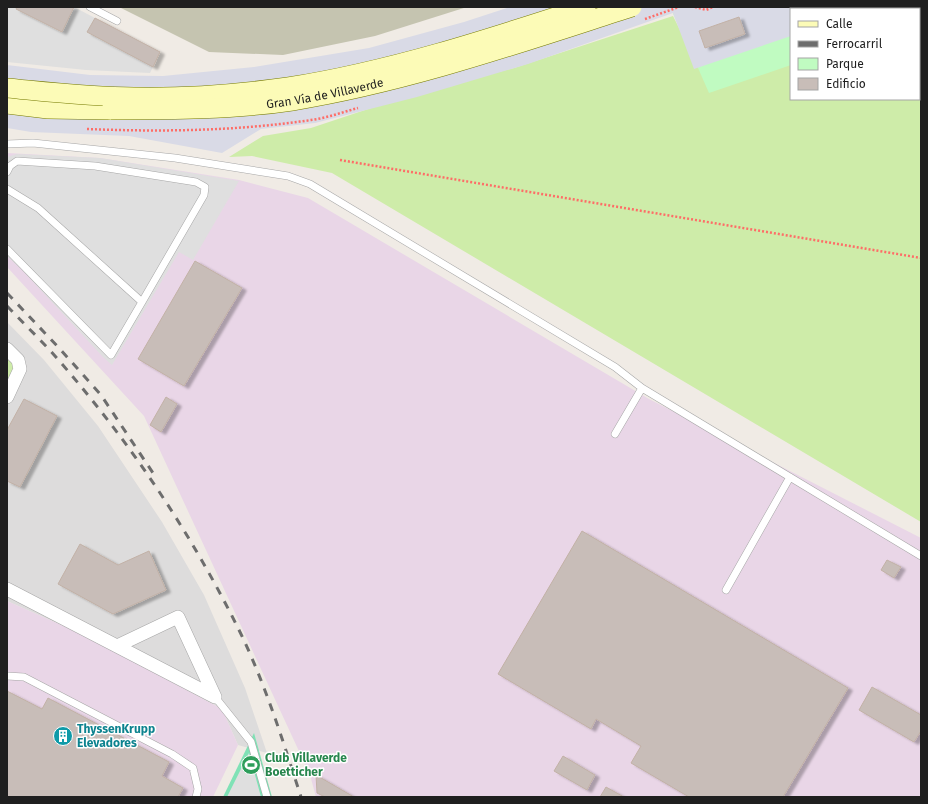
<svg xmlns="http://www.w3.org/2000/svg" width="928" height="804" font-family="'Fira Sans',sans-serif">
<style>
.residential{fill:#dddcdc}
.industrial{fill:#e9d6e7}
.construction{fill:#c5c4b0}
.grass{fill:#ceeca9}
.park{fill:#c0fbc1}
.pitch{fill:#80e2b6}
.parking{fill:#dfdfdf}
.plaza{fill:#d9dae6}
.building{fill:#c8bdb8;stroke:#c2b1a6;filter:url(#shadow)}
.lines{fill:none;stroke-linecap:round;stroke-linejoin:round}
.lane-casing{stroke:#a6a6a6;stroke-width:8}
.street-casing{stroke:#a6a6a6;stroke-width:14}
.secondary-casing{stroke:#757a01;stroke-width:20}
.path{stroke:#fe6d67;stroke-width:2.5;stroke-dasharray:2 2;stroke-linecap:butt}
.lane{stroke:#fff;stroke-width:7}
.street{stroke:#fff;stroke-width:13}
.secondary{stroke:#fcfbb7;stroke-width:19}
.rail{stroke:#6d6d6d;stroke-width:3;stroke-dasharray:8 8;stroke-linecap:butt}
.secondary-bridge-casing{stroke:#757a01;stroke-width:20;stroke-linecap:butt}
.secondary-bridge{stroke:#fcfbb7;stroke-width:19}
.labels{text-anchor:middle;stroke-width:3;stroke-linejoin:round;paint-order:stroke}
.street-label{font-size:12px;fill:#1f1f1f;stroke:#fff}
.culture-label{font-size:12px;font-weight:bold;fill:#0d838f;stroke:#fff;text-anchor:start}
.leisure-label{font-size:12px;font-weight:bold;fill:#27864d;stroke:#fff;text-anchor:start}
</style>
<defs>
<filter id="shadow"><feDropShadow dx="4.5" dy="2.5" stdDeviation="1" flood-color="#0004"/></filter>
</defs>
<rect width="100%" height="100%" fill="#f0ebe5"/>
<path class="residential" d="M7,322L44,360L98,426L162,522L204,595L245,688L267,753L238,745L222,709L84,635L7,601Z"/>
<path class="industrial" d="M7,153L100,158L239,180L308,198L649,399L921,538V797H316L310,775L144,416L7,267Z
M7,601L84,635L222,709L238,745L213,797H7Z"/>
<path class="construction" d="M119,7H467L375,36L283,55L209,52Z"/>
<path class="grass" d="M886,7H921V522L332,173L252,156L229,157L263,136L311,128L419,92L514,68L673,16L700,70L791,39V99H919V9Z
M7,354L15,365L7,389Z"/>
<path class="park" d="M670,7H921V24L919,25V9H791V65L709,93L698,68Z"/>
<path class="pitch" d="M254,733L272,797H223Z"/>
<path class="parking" d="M7,7H17L16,9L61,32L74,7L95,18L87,32L153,67L150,73L86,70L7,62Z
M17,154L100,158L239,181L193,260L179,252L112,365L103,357L23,271L7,256V157Z
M249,753L261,797H227Z"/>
<path class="plaza" d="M510,7H874L868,9H791V36L694,69L673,13L528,64L417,97L315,123L261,129L222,153L129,136L31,132L7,128V65L90,75L163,76L254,67L369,48L464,22Z"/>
<path class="building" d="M17,7H74L62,32L16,9Z
M739,17L745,34L705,48L699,31Z
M95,18L160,52L153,67L87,32Z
M195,261L242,288L184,386L138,359Z
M166,397L177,404L161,432L150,425Z
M24,399L57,416L20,487L7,481V430Z
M582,531L848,688L783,797H689L631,763L641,746L596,719L591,729L498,674Z
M80,544L118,565L149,551L166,590L113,614L58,584Z
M887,560L901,567L894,578L881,570Z
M872,687L921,715V731L914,742L859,710Z
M7,691L42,709L48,698L169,762L162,776L183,788L178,797H7Z
M563,756L595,775L587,790L554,771Z
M316,775L354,797H325L317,793Z
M606,787L624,797H600Z"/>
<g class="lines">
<defs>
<path id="lane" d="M90,7L117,21
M7,144L33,143L175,158L288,176L310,184L615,367L642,388L921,556
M7,172L10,166L17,161L95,166L196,182L205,187L204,195L142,302L38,208L7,189
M7,249L111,355L142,302
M615,434L642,388
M726,590L790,477
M7,676L24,677L172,754L193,768L198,789L196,797
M215,697L251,742L267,797"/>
<path id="street" d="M7,349L18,360L20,369L7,397
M7,589L215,697
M117,646L178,617L215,697"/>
<path id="secondary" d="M7,104L48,109L111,110"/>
</defs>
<use href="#lane" class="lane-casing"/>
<use href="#street" class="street-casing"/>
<use href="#secondary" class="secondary-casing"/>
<path class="path" d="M695,7L706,10L713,7
M645,19L679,7
M87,129C162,132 237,131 311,120C327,118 343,112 358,108
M340,160L921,258"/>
<use href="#lane" class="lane"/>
<use href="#street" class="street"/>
<use href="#secondary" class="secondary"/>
<path class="rail" d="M7,293L60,349L101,395L153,473
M7,306C23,323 40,339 55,356C128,439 190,531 239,630C265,683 283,741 301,797"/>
<defs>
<g id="secondary-bridge">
<path d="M7,88C49,92 91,97 134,97C185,98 237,94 288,87C390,71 488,39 586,7"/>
<path id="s1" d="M111,110C171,110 232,110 292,101C408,82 520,43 632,7"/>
</g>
</defs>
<use href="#secondary-bridge" class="secondary-bridge-casing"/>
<use href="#secondary-bridge" class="secondary-bridge"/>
</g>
<defs>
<symbol id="building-disc" viewBox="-11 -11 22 22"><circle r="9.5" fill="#0f9aa8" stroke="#fff"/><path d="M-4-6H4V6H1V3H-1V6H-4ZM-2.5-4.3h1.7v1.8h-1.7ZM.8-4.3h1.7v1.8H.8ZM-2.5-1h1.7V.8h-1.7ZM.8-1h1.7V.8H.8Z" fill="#fff"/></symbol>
<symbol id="stadium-disc" viewBox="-11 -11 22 22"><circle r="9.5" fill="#2e9e5b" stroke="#fff"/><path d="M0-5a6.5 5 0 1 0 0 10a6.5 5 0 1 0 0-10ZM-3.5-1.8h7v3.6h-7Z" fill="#fff"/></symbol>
</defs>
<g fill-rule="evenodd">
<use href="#building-disc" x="52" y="725" width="22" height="22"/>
<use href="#stadium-disc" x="240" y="754" width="22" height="22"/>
</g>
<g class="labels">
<g class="street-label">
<text dy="4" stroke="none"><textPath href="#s1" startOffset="215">Gran Vía de Villaverde</textPath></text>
</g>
<g class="culture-label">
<text x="77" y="733">ThyssenKrupp<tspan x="77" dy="14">Elevadores</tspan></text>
</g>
<g class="leisure-label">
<text x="265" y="762">Club Villaverde<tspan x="265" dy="14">Boetticher</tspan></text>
</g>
</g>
<rect width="928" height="804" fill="none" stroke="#1f1f1f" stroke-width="16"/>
<rect x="790" y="8" width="130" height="92" fill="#ffffff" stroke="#a5a5a5"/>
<rect x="798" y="21" width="20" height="6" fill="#fcfbb7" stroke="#a5a5a5"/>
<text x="826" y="28" font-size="12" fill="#1f1f1f">Calle</text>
<rect x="798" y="41" width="20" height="6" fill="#6d6d6d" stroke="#a5a5a5"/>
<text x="826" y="48" font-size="12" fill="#1f1f1f">Ferrocarril</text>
<rect x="798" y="58" width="20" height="12" fill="#c0fbc1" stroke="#a5a5a5"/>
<text x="826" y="68" font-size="12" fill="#1f1f1f">Parque</text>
<rect x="798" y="78" width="20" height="12" fill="#c8bdb8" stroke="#a5a5a5"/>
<text x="826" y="88" font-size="12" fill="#1f1f1f">Edificio</text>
</svg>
